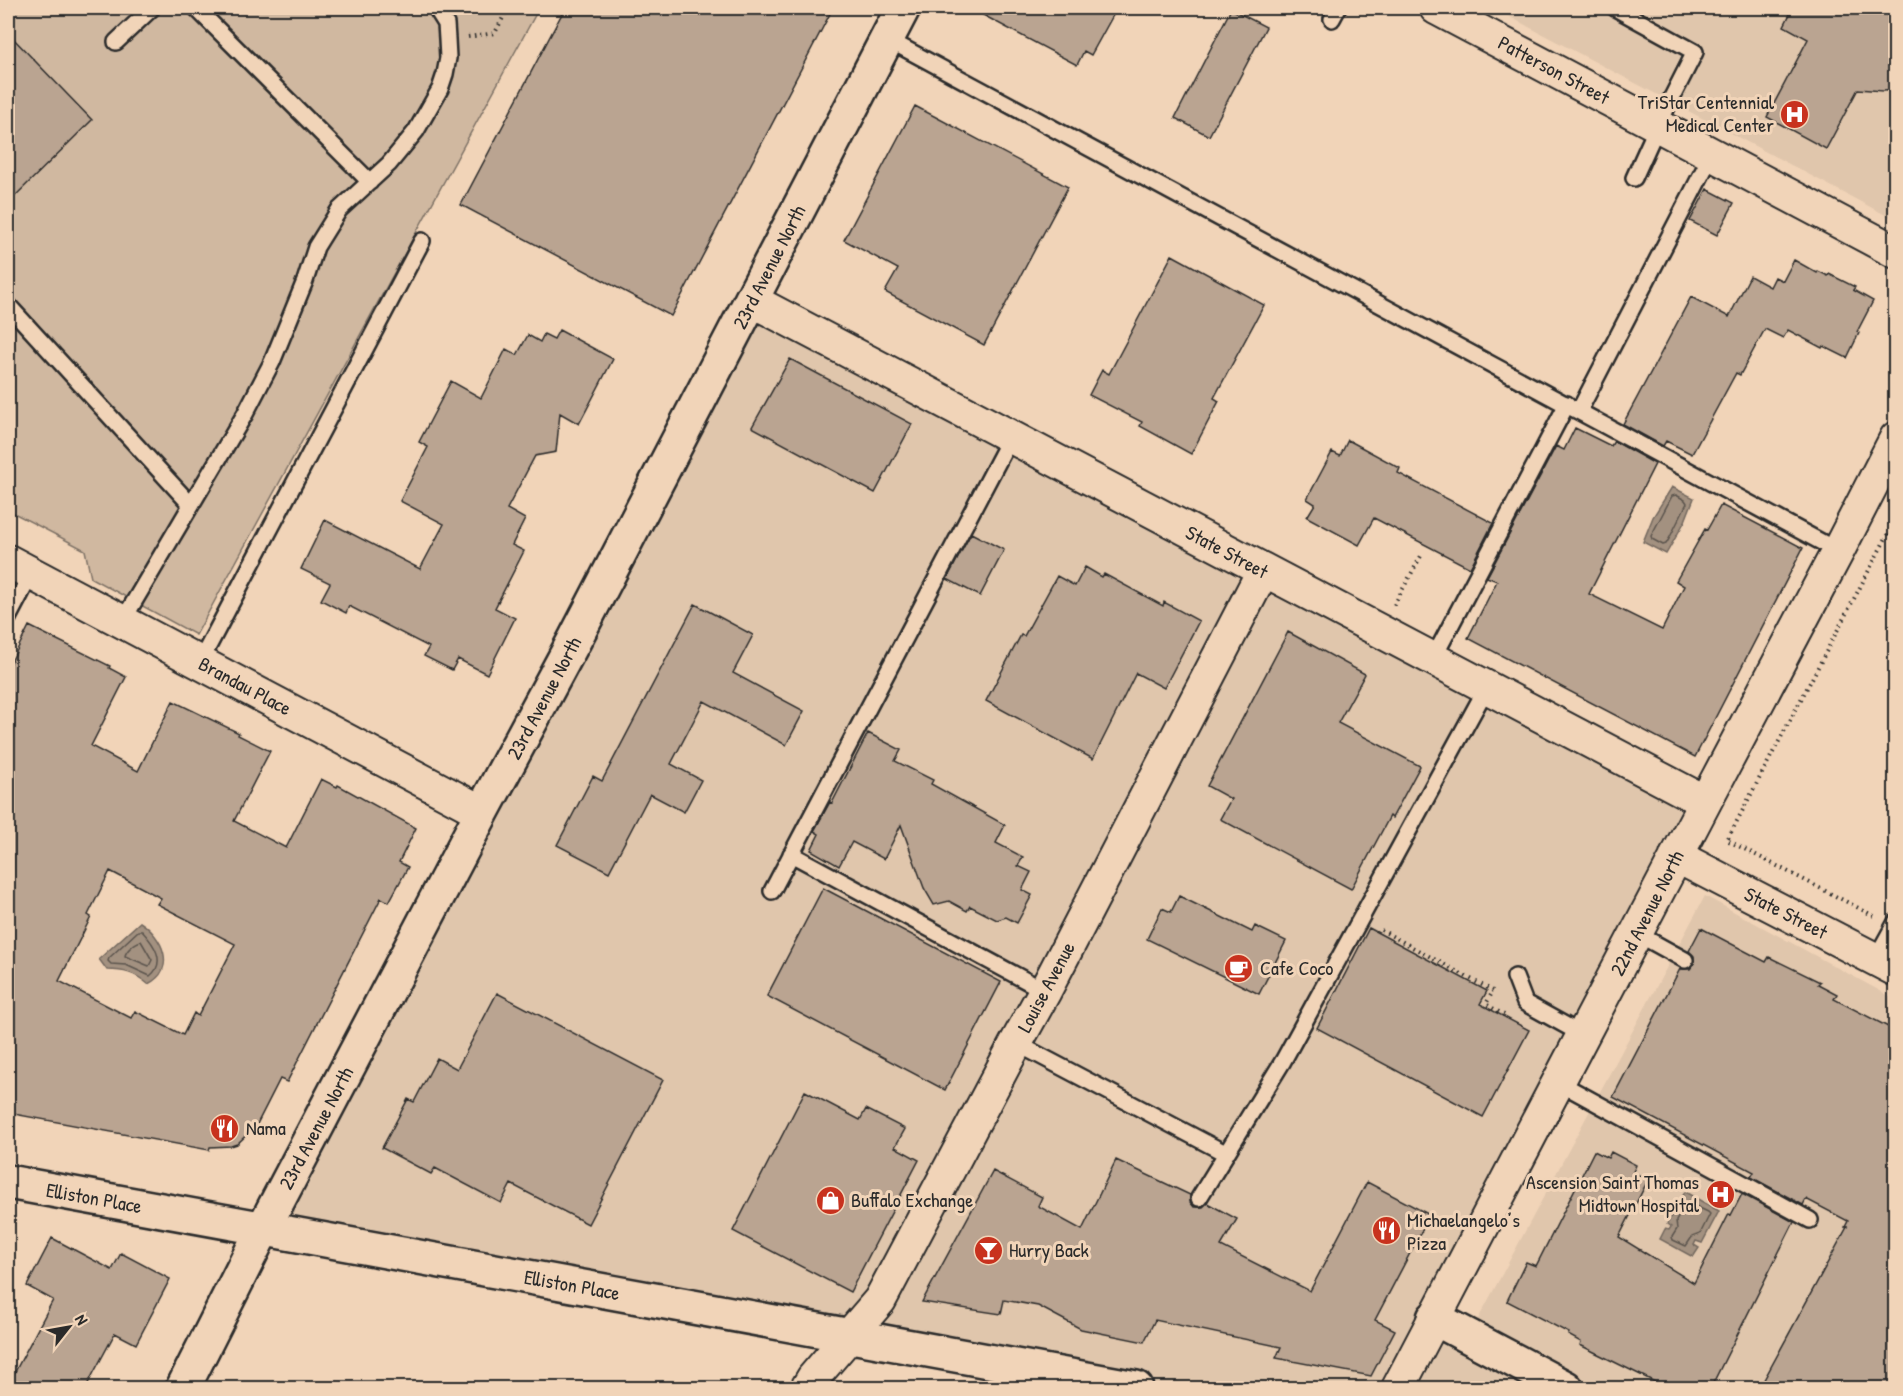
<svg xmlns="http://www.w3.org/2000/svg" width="1903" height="1396" font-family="'Patrick Hand',sans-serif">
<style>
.built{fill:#e0c6ac}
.green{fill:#d0b8a0;stroke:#7e7266;stroke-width:1.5}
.water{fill:#a39180;stroke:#73685e;stroke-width:1.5}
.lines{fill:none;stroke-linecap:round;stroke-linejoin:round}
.shore{stroke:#5b544d;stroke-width:1.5}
.building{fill:#baa491;stroke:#2b2b2b;stroke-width:1.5;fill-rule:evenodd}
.lane-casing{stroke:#2b2b2b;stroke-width:20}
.street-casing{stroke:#2b2b2b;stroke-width:36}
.secondary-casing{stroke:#2b2b2b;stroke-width:38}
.path{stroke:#2b2b2b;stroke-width:4;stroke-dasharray:1.5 4.5;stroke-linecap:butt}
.lane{stroke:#f1d4b8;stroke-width:15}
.street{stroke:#f1d4b8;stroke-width:32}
.secondary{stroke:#f1d4b8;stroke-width:33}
.labels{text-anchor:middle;stroke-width:6;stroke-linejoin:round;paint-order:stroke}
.street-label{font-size:20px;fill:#2b2b2b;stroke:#f1d4b8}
.poi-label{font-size:20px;fill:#2b2b2b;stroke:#f1d4b8;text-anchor:start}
</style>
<rect width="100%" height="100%" fill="#f1d4b8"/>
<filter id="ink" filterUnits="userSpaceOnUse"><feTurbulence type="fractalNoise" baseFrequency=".0167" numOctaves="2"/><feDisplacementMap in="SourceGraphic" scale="12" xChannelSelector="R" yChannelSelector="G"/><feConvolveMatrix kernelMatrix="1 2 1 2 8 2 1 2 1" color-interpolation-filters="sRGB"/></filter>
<g filter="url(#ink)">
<path class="built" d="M1493,8H1895V220Z
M745,313L1705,802L1434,1317L1469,1336L1705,896L1895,999V1388H1074L263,1229Z"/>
<path class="green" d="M8,8H539L196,635L91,578L85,550L8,510Z"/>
<path class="water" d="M1672,487L1694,498L1685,521L1666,554L1643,542L1653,517Z
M140,922C162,936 178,969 148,984C135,973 124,970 107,970L99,959Z
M1685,1192L1719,1211L1702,1243L1696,1241L1694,1245L1699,1248L1693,1257L1660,1239L1665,1229L1669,1230L1671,1227L1667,1224Z"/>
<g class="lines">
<path class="shore" d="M1676,495L1685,500L1687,503L1669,539L1666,544L1663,545L1652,539L1651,536L1672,496Z
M138,931H142C154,944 167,962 150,976L126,965L111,964L108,961L109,958Z
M141,941L152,960L149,966L125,956C126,950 136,942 141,941Z
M1687,1202L1708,1212L1710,1214L1700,1234L1692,1237L1686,1246L1673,1240L1672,1237L1677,1229L1676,1221Z"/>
</g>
<path class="building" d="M565,8H833L671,316L461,205Z
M970,8H1117L1091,55L1084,51L1077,65Z
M1793,8H1896V90L1883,91L1858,89L1826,149L1767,117L1808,39L1784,26Z
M1231,9L1266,27L1209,136L1175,118Z
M8,33L92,120L8,203Z
M915,106L1068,187L984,345L885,292L898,269L844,240Z
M1707,189L1734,203L1717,235L1690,221Z
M1172,255L1264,305L1214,398L1219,401L1191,454L1140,426L1142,422L1089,395L1102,370L1109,374Z
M1794,260L1817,273L1818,271L1828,276L1829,274L1855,287L1853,290L1873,301L1857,332L1859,333L1847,358L1823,346L1822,348L1788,330L1783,338L1765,329L1740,375L1736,373L1692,454L1666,441L1663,446L1623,424L1691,297L1729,317L1750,276L1770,287L1775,277L1783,281Z
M559,330L613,359L579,424L560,413L556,452L535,456L507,509L525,519L512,545L524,551L495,608L515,618L487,674L458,659L452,670L424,656L429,647L349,606L346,613L321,600L330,583L301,569L325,520L420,569L444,524L400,501L428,447L419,442L451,381L481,398L506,349L517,355L528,335L540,342L544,334L554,339Z
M790,359L912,424L875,493L752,427Z
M1575,428L1611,446L1614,441L1655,464L1589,594L1662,630L1684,586L1676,581L1705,529L1707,530L1721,505L1803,548L1695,757L1468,638L1497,581L1487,577L1556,446L1564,450Z
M1348,440L1400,468L1398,473L1493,523L1470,568L1374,518L1359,545L1307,517L1315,504L1307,499L1332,452L1340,456Z
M971,533L1004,550L980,596L947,579Z
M1085,567L1102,577L1104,574L1163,606L1164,602L1199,621L1164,688L1136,673L1093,759L986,701L1021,635L1024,636L1057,576L1075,586Z
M695,604L753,635L733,673L804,711L786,745L704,701L671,764L701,780L684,812L650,794L609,872L557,845L593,776L602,781Z
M29,626L110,666L109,668L126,677L91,746L138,771L173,701L239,733L238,735L270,751L234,821L286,848L321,779L337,787L338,785L416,828L399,862L408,867L389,902L381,898L287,1082L280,1079L256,1126L237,1144L231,1146L210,1147L209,1150L8,1113V668ZM110,871L161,898L157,904L235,944L198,1016L194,1013L183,1035L135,1011L131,1018L59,981L91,917L88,915Z
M1288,632L1365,674L1338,723L1420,766L1392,818L1390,816L1351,889L1220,819L1231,799L1207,786Z
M868,733L901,750L895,761L933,780L931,784L1005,825L996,843L1023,857L1018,866L1031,872L1022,890L1032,895L1017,923L1006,917L997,920L970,906L967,911L949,901L934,905L924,888L901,825L884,859L852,842L839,866L811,850L819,834L814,831L830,802L832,803Z
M823,888L1001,982L945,1090L767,996Z
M1179,896L1252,932L1255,926L1286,941L1259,994L1147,939L1162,908L1171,912Z
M1369,928L1487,991L1480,1004L1529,1030L1483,1117L1317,1028Z
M1701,928L1766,962L1769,957L1820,982L1818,984L1837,994L1834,999L1896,1031V1389H1759L1847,1227H1845L1848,1221L1806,1199L1803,1205L1751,1177L1754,1172L1613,1097L1680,969H1690L1694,964V956L1689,951Z
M497,993L663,1080L588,1224L511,1184L501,1203L435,1168L431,1174L382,1148L408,1099L414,1102L437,1058L457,1069Z
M805,1091L860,1120L866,1109L905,1129L895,1147L919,1160L850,1292L733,1231Z
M1594,1151L1608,1158L1611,1152L1636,1165L1633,1172L1648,1180L1619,1237L1694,1283L1729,1214L1731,1215L1742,1194L1794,1222L1710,1389H1669L1580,1345L1581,1342L1568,1335L1569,1333L1507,1301L1526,1262L1536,1266Z
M1116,1160L1190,1195V1202L1194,1207H1203L1207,1203L1237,1219L1221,1246L1310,1291L1367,1182L1430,1215L1375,1320L1395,1330L1371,1376L1276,1358L1281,1347L1155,1320L1144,1342L1081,1329L1038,1306L1004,1300L1001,1314L922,1302L993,1171L1042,1197L1038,1206L1082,1230Z
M52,1238L112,1270L121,1253L170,1279L136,1344L115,1333L85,1389H8V1385L53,1300L27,1286Z"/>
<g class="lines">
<defs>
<path id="lane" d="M196,8L370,182
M1615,8L1695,52L1658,125L1634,178
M1332,19L1338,8
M887,39L1838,551
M116,42L152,8
M8,305L191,505
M1579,411L1712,154
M8,618L31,574
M122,622L245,414L272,362L305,281L316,247L339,210L389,164L416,131L440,89L445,74L448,58L447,39L446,24L436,8
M1433,659L1567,404
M200,662L422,241
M791,854L1045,991
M772,891L1011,437
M1636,933L1685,960
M1875,960L1896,922
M1515,977L1525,1003L1583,1035
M1016,1043L1225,1153
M1558,1082L1810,1220
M1199,1198L1283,1061L1487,687"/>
<path id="street" d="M1436,8L1896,252
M751,300L1705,802
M8,561L482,812
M1676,856L1896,970
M807,1388L813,1378L880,1300L1016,1043L1045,991L1263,571
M1398,1388L1705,802L1838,551L1896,438"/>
<path id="secondary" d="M8,1182L1136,1388
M1434,1318L1566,1388
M183,1388L263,1229L482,812L575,639L903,8"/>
</defs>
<use href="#lane" class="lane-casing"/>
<use href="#street" class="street-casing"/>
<use href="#secondary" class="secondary-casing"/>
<path class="path" d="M468,37L495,33L508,8
M1394,605L1421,556
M1874,916L1727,840L1896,519
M1381,930L1493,991L1486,1004L1504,1015"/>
<use href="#lane" class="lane"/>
<use href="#street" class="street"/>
<use href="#secondary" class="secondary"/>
</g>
</g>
<defs>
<symbol id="hospital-disc" viewBox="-11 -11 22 22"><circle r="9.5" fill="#c8321e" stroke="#f1d4b8"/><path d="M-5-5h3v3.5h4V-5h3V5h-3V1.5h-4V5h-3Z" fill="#fff"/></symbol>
<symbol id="cafe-disc" viewBox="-11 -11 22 22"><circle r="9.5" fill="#c8321e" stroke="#f1d4b8"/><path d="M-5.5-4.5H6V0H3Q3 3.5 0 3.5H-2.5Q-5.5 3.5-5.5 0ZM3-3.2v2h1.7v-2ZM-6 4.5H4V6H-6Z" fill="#fff"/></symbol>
<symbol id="restaurant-disc" viewBox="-11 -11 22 22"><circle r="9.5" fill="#c8321e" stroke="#f1d4b8"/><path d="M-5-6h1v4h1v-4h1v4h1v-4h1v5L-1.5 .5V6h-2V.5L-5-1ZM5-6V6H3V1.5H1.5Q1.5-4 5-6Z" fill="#fff"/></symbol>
<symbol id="shop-disc" viewBox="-11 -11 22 22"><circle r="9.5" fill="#c8321e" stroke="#f1d4b8"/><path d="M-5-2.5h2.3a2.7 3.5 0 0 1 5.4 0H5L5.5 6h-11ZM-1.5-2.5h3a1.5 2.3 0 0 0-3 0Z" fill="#fff"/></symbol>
<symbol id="bar-disc" viewBox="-11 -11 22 22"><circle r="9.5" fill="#c8321e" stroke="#f1d4b8"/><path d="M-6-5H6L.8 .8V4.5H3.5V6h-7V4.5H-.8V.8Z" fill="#fff"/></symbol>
</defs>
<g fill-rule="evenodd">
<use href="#hospital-disc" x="1778" y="98" width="33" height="33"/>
<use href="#cafe-disc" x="1222" y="952" width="33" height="33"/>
<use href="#restaurant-disc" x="208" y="1112" width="33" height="33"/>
<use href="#hospital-disc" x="1704" y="1178" width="33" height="33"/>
<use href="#shop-disc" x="814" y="1184" width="33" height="33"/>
<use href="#restaurant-disc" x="1370" y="1214" width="33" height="33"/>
<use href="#bar-disc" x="972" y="1234" width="33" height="33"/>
</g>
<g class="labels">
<g class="street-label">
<text transform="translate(1554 70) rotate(28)" y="7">Patterson Street</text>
<text transform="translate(769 267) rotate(-63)" y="7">23rd Avenue North</text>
<text transform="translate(1227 552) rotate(28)" y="7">State Street</text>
<text transform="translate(245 686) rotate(28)" y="7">Brandau Place</text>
<text transform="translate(544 698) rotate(-62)" y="7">23rd Avenue North</text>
<text transform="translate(1647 913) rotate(-63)" y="7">22nd Avenue North</text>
<text transform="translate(1786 913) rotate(27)" y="7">State Street</text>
<text transform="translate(1046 987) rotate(-62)" y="7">Louise Avenue</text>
<text transform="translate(316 1128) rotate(-62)" y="7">23rd Avenue North</text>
<text transform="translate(94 1198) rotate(10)" y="7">Elliston Place</text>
<text transform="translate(572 1285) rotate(10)" y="7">Elliston Place</text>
</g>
<g class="poi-label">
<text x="1774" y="109" text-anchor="end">TriStar Centennial<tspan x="1774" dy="23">Medical Center</tspan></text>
<text x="1260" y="975">Cafe Coco</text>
<text x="246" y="1135">Nama</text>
<text x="1699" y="1189" text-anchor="end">Ascension Saint Thomas<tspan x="1699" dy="23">Midtown Hospital</tspan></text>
<text x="851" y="1207">Buffalo Exchange</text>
<text x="1407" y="1227">Michaelangelo’s<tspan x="1407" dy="23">Pizza</tspan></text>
<text x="1009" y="1257">Hurry Back</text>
</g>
</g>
<rect width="1903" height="1396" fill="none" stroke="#f1d4b8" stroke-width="30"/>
<rect x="15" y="15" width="1873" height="1366" fill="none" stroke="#2b2b2b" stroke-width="2" filter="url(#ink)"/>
<g transform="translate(69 1327) rotate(59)" stroke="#f1d4b8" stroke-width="4.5" paint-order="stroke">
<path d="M0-4.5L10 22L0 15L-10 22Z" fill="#2b2b2b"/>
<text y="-9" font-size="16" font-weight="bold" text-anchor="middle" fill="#2b2b2b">N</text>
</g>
</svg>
